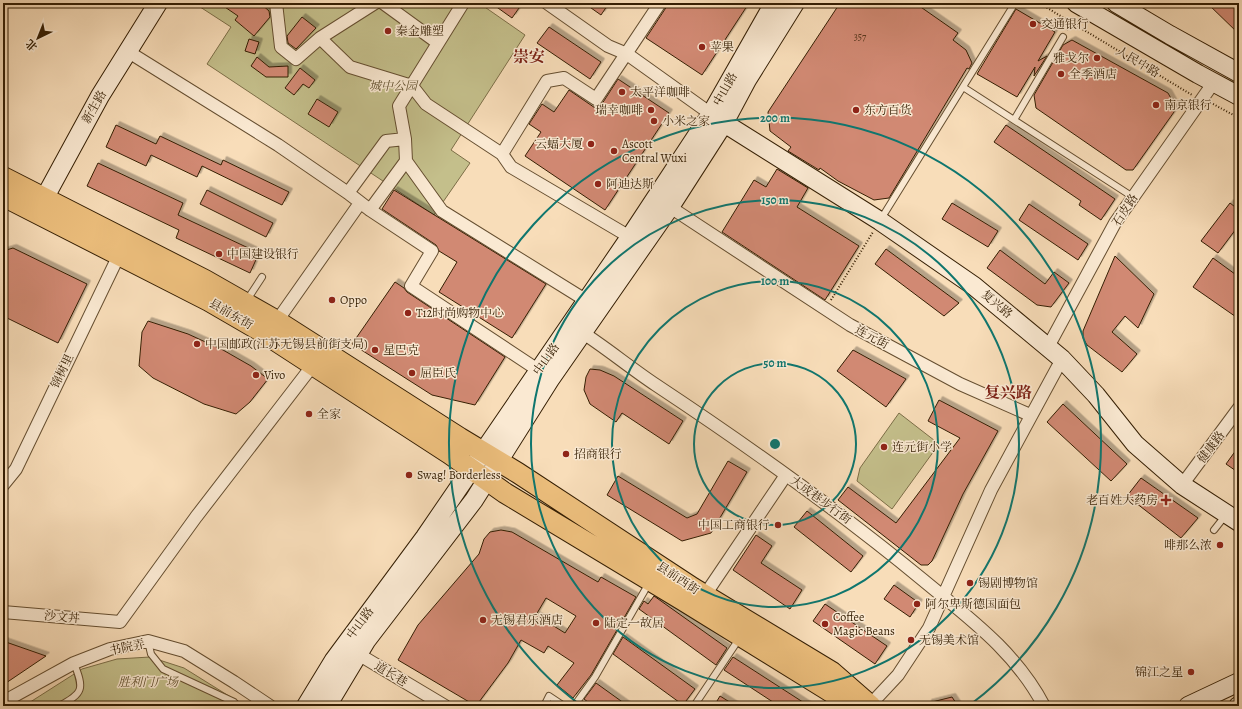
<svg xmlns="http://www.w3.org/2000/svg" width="1242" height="709" font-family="Alegreya,'Noto Serif SC',serif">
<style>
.green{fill:#c4bf8b;stroke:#7c6e47}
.building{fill:#d18973;stroke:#341e03;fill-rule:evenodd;filter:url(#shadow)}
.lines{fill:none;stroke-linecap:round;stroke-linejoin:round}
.lane-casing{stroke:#654e30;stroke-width:8}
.street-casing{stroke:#654e30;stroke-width:14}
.secondary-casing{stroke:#341e03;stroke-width:20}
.primary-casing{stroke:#341e03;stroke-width:22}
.path{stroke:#341e03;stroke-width:2;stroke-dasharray:1 2;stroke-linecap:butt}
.lane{stroke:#fae9d2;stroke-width:6}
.street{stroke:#fae9d2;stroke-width:12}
.secondary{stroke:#fae9d2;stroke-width:18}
.primary{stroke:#ecbe7c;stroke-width:20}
.ring{fill:none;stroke:#0f766e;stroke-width:2}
.poi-dot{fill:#8f2418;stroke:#fae9d2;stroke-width:1.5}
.labels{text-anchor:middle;stroke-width:3;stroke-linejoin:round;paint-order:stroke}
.number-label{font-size:10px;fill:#5b391f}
.poi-label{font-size:12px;fill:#341e03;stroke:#fae9d2;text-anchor:start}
.street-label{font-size:12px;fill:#341e03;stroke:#fae9d2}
.park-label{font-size:12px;font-style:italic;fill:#5f4e2c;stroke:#fae9d2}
.district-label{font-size:16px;font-weight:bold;fill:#7a1f14;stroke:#fae9d2}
.centre{fill:#0f766e;stroke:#fae9d2;stroke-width:2}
.ring-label{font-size:12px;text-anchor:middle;font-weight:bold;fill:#0f766e;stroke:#fae9d2;stroke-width:3;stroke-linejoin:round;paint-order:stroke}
</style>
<defs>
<filter id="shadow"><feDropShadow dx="3.5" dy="-3.5" stdDeviation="0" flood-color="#0004"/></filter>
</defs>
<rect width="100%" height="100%" fill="#f8ddb9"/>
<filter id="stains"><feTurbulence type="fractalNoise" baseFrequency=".005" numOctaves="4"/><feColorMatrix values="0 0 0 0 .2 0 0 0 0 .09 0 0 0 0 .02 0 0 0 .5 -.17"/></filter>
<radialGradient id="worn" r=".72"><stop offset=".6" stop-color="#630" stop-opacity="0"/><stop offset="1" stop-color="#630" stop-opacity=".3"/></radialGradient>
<path class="green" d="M194,3H479L525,35L451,150L470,163L434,215L207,64L231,27Z
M899,413L939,444L892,509L857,481L860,468Z
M150,657L184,668L245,706H24L82,669L117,659Z"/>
<path class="building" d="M219,3H260L269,11L270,17L254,36L235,20L238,16Z
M491,3H513L519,8L512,18Z
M584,3H609L601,15Z
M669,3H749L702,75L646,38Z
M840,3H915L958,33L953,40L966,50L972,63L969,69L967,68L889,198L874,200L838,181L820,168L819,170L788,151L791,147L770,131L768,112Z
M1207,3H1239V34Z
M1016,9L1055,32L1038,61L1047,56L1034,76L1035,67L1017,97L977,74Z
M302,17L316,28L296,49L288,43L287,36Z
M549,27L601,62L590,79L537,43Z
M249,39L259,42L255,54L245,51Z
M1072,40L1168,93L1173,102L1174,112L1133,170H1126L1036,108L1034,95L1063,45Z
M257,57L269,67L288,66V77H266L251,66Z
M300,68L315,80L309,88L303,84L294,95L285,88Z
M618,79L669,113L605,210L525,156L541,132L529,124L542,104L554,112L569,90L598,110Z
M317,99L338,112L329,127L308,114Z
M116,125L156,144L160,136L221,165L223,160L289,192L282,205L202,166L197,177L151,155L146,166L106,147Z
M1006,125L1115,199L1101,220L1079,205L1081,201L994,142Z
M98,163L183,203L178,215L259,253L250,273L176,238L179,230L87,186Z
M777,169L808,188L797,207L859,246L825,300L722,232L754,180L766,187Z
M207,190L273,223L266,237L200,204Z
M394,190L546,284L512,338L439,292L457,262L439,251L436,245L382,209Z
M952,203L998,231L988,247L942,219Z
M1230,203L1239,210V225L1218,253L1201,241Z
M1029,204L1088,244L1078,260L1019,220Z
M13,248L87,284L58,343L3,316V251Z
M886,249L959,303L944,316L875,264Z
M1000,250L1045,284L1054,272L1069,283L1051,307L1037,305L987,268Z
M1115,256L1154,294L1138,328L1125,316L1112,332L1137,354L1122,372L1087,345L1083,338V331Z
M1213,258L1239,277V319L1193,287Z
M395,282L404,288L407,292L505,357L475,405L432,395L352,344Z
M148,321L188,334L223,350L251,366L268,379L250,402L236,414L204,404L153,378L139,366L142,332Z
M853,350L906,379L886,407L837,371Z
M590,369L600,370L614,376L683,421L669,444L622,413L616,422L590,404L584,390L586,377Z
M939,400L998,431L963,494L932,561L928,565H921L838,500L848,487L896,523L960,438L928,421Z
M1063,404L1127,464L1111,481L1047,422Z
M1239,446V473L1226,464Z
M728,461L747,472L711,533L682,541L607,495L618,476L687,518L697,514Z
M1141,478L1198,518L1181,538L1127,496Z
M807,511L863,556L851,572L794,527Z
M501,530L512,532L598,582L601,577L636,597L591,675L573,698L557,685L574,663L548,646L544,653L521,640L508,663L476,706L398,660L418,625L479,554L484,539L490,532ZM546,598L576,616L565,633L536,615Z
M756,535L772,546L761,563L802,590L790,609L733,570Z
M894,585L919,603L910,617L884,599Z
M654,596L727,648L716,665L639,609L644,601L648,604Z
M825,604L887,646L875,664L813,621Z
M623,637L695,689L683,705L613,654Z
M3,641L46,656L3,685Z
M733,657L809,706H779L724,670Z
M596,683L628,706H593L584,699Z
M720,696L736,706H714Z
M952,697L958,706H928V703Z"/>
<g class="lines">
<defs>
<path id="lane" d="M963,87L1133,197
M1014,120L1063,37
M881,219L1015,3
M247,300L262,277
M1214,530L1225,516
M148,641L151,654L163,669L234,702L238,706
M59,706C84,693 84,689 74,663
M544,706L549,696L564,706
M574,706L595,677L649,583
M694,706L739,639"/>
<path id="street" d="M276,3L281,47L296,59L320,38L350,67L412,86L426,104L502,154
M383,3L438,43
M547,3L608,46L627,54L711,114
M320,38L375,3
M127,51L278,145L348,193L370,210L432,251L411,286L538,370
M405,139L399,106L463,3
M406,161L442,211L587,301
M348,193L386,141L405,139L406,161L370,210
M670,207L850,325L960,384L1030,415
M630,237L511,167L502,154L547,81L564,78L596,99L660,3
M277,321L360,203
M577,329C604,346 629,367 656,385C748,446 838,510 923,580C970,619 1015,651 1044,706
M1048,347L1115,223L1214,82
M3,485L16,469L119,255
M1182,485L1239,408
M705,595L786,475
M3,612L120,622L196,517L313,365
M358,654L445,706
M3,702L74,663L110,649L148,641L184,651L234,682L270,706
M870,705L898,675L929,628L991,490L1062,359"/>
<path id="secondary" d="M1076,3L1198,74L1239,96
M1116,3L1170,35L1239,73
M724,123L880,221L974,286L1062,359L1096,395L1135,444L1182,485L1239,522
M38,210L100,96L158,3
M306,706L334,660L425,537L630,237L711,114L774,3
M327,706L366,641L474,500L551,378L670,207L724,123L747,80L795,3
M1188,706L1239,682
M1238,706H1239"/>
<path id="primary" d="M3,177L205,280L277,321L460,438L518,473L693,588L832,672L871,706
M3,196L209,301L259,330L450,454L505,493L684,601L839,697L848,706"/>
</defs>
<use href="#lane" class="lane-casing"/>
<use href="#street" class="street-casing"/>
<use href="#secondary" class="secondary-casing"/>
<use href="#primary" class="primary-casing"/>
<path class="path" d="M1039,3L1192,95
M1067,30L1072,23
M1213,104L1239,118
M831,300L873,232"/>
<use href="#lane" class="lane"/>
<use href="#street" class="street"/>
<use href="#secondary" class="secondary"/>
<use href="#primary" class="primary"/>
</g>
<g class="ring">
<circle cx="775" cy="444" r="81"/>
<circle cx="775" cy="444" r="163"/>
<circle cx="775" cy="444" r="244"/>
<path d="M579 704A326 326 0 1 1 971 704"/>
</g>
<g class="poi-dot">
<circle cx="1033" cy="24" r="4"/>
<circle cx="388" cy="31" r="4"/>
<circle cx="702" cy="47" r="4"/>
<circle cx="1097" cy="58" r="4"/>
<circle cx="1061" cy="74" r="4"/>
<circle cx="622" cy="92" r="4"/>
<circle cx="1156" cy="105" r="4"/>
<circle cx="651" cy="110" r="4"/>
<circle cx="856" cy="110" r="4"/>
<circle cx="654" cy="121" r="4"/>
<circle cx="591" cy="144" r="4"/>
<circle cx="614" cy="151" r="4"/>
<circle cx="598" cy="184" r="4"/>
<circle cx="219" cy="254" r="4"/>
<circle cx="332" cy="300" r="4"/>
<circle cx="408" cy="313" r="4"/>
<circle cx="197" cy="344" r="4"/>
<circle cx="375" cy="350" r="4"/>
<circle cx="412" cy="373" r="4"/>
<circle cx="256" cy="375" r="4"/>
<circle cx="309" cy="414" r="4"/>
<circle cx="884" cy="447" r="4"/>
<circle cx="566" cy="454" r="4"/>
<circle cx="409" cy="475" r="4"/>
<path d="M1164 494h4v4h4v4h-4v4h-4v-4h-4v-4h4z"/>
<circle cx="778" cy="525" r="4"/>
<circle cx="1220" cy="545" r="4"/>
<circle cx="970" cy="583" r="4"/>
<circle cx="917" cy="604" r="4"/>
<circle cx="483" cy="620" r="4"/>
<circle cx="596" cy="623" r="4"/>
<circle cx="825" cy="624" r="4"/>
<circle cx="911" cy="640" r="4"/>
<circle cx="1191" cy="672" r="4"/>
</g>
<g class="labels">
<g class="number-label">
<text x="860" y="40">357</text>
</g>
<g class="poi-label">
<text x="1041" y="28">交通银行</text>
<text x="396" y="35">秦金雕塑</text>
<text x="710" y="51">苹果</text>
<text x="1089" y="62" text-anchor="end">雅戈尔</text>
<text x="1069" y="78">全季酒店</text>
<text x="630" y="96">太平洋咖啡</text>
<text x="1164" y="109">南京银行</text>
<text x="643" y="114" text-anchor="end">瑞幸咖啡</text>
<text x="864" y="114">东方百货</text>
<text x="662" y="125">小米之家</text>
<text x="583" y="148" text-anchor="end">云蝠大厦</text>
<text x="622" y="148">Ascott<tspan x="622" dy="14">Central Wuxi</tspan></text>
<text x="606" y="188">阿迪达斯</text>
<text x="227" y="258">中国建设银行</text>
<text x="340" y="304">Oppo</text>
<text x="416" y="317">T12时尚购物中心</text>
<text x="205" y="348">中国邮政(江苏无锡县前街支局)</text>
<text x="383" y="354">星巴克</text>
<text x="420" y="377">屈臣氏</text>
<text x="264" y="379">Vivo</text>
<text x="317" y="418">全家</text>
<text x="892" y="451">连元街小学</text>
<text x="574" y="458">招商银行</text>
<text x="417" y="479">Swag! Borderless</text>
<text x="1158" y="504" text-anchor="end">老百姓大药房</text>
<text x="770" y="529" text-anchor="end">中国工商银行</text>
<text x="1212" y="549" text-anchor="end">啡那么浓</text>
<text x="978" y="587">锡剧博物馆</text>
<text x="925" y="608">阿尔卑斯德国面包</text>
<text x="833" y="621">Coffee<tspan x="833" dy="14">Magic Beans</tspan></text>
<text x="491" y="624">无锡君乐酒店</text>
<text x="604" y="627">陆定一故居</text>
<text x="919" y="644">无锡美术馆</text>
<text x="1183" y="676" text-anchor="end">锦江之星</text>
</g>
<g class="street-label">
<text transform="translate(1138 62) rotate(31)" y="4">人民中路</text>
<text transform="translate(725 89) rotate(-61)" y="4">中山路</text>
<text transform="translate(94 107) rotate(-60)" y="4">新生路</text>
<text transform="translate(1125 210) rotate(-57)" y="4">石皮路</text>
<text transform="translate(997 304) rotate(40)" y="4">复兴路</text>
<text transform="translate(231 314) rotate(30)" y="4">县前东街</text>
<text transform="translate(872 337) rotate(28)" y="4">连元街</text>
<text transform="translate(546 359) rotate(-55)" y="4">中山路</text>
<text transform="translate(62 371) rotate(-64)" y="4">锦树里</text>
<text transform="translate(1211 447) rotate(-53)" y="4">健康路</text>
<text transform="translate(821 500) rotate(36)" y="4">大成巷步行街</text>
<text transform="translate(678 578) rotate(33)" y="4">县前西街</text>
<text transform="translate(62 617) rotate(5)" y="4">沙文丼</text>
<text transform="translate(360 623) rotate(-53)" y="4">中山路</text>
<text transform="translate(127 647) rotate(-12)" y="4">书院弄</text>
<text transform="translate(391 674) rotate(31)" y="4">道长巷</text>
</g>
<g class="park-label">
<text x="393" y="90">城中公园</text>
<text x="148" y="686">胜利门广场</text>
</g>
<g class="district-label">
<text x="529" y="62">崇安</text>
<text x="1008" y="398">复兴路</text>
</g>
</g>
<circle cx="775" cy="444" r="6" class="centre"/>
<g class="ring-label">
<text x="775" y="122">200 m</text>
<text x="775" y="204">150 m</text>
<text x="775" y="285">100 m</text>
<text x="775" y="367">50 m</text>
</g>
<rect width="1242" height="709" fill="none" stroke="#f8ddb9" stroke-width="16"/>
<rect x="4" y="4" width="1234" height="701" fill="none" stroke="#341e03" stroke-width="2"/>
<rect x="8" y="8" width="1226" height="693" fill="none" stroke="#341e03"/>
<g transform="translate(38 38) rotate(223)" stroke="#fae9d2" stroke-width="3" paint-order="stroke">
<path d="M0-3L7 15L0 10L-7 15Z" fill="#341e03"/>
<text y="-6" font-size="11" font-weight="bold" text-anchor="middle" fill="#341e03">北</text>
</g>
<rect width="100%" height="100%" filter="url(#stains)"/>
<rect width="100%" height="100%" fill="url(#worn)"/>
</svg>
